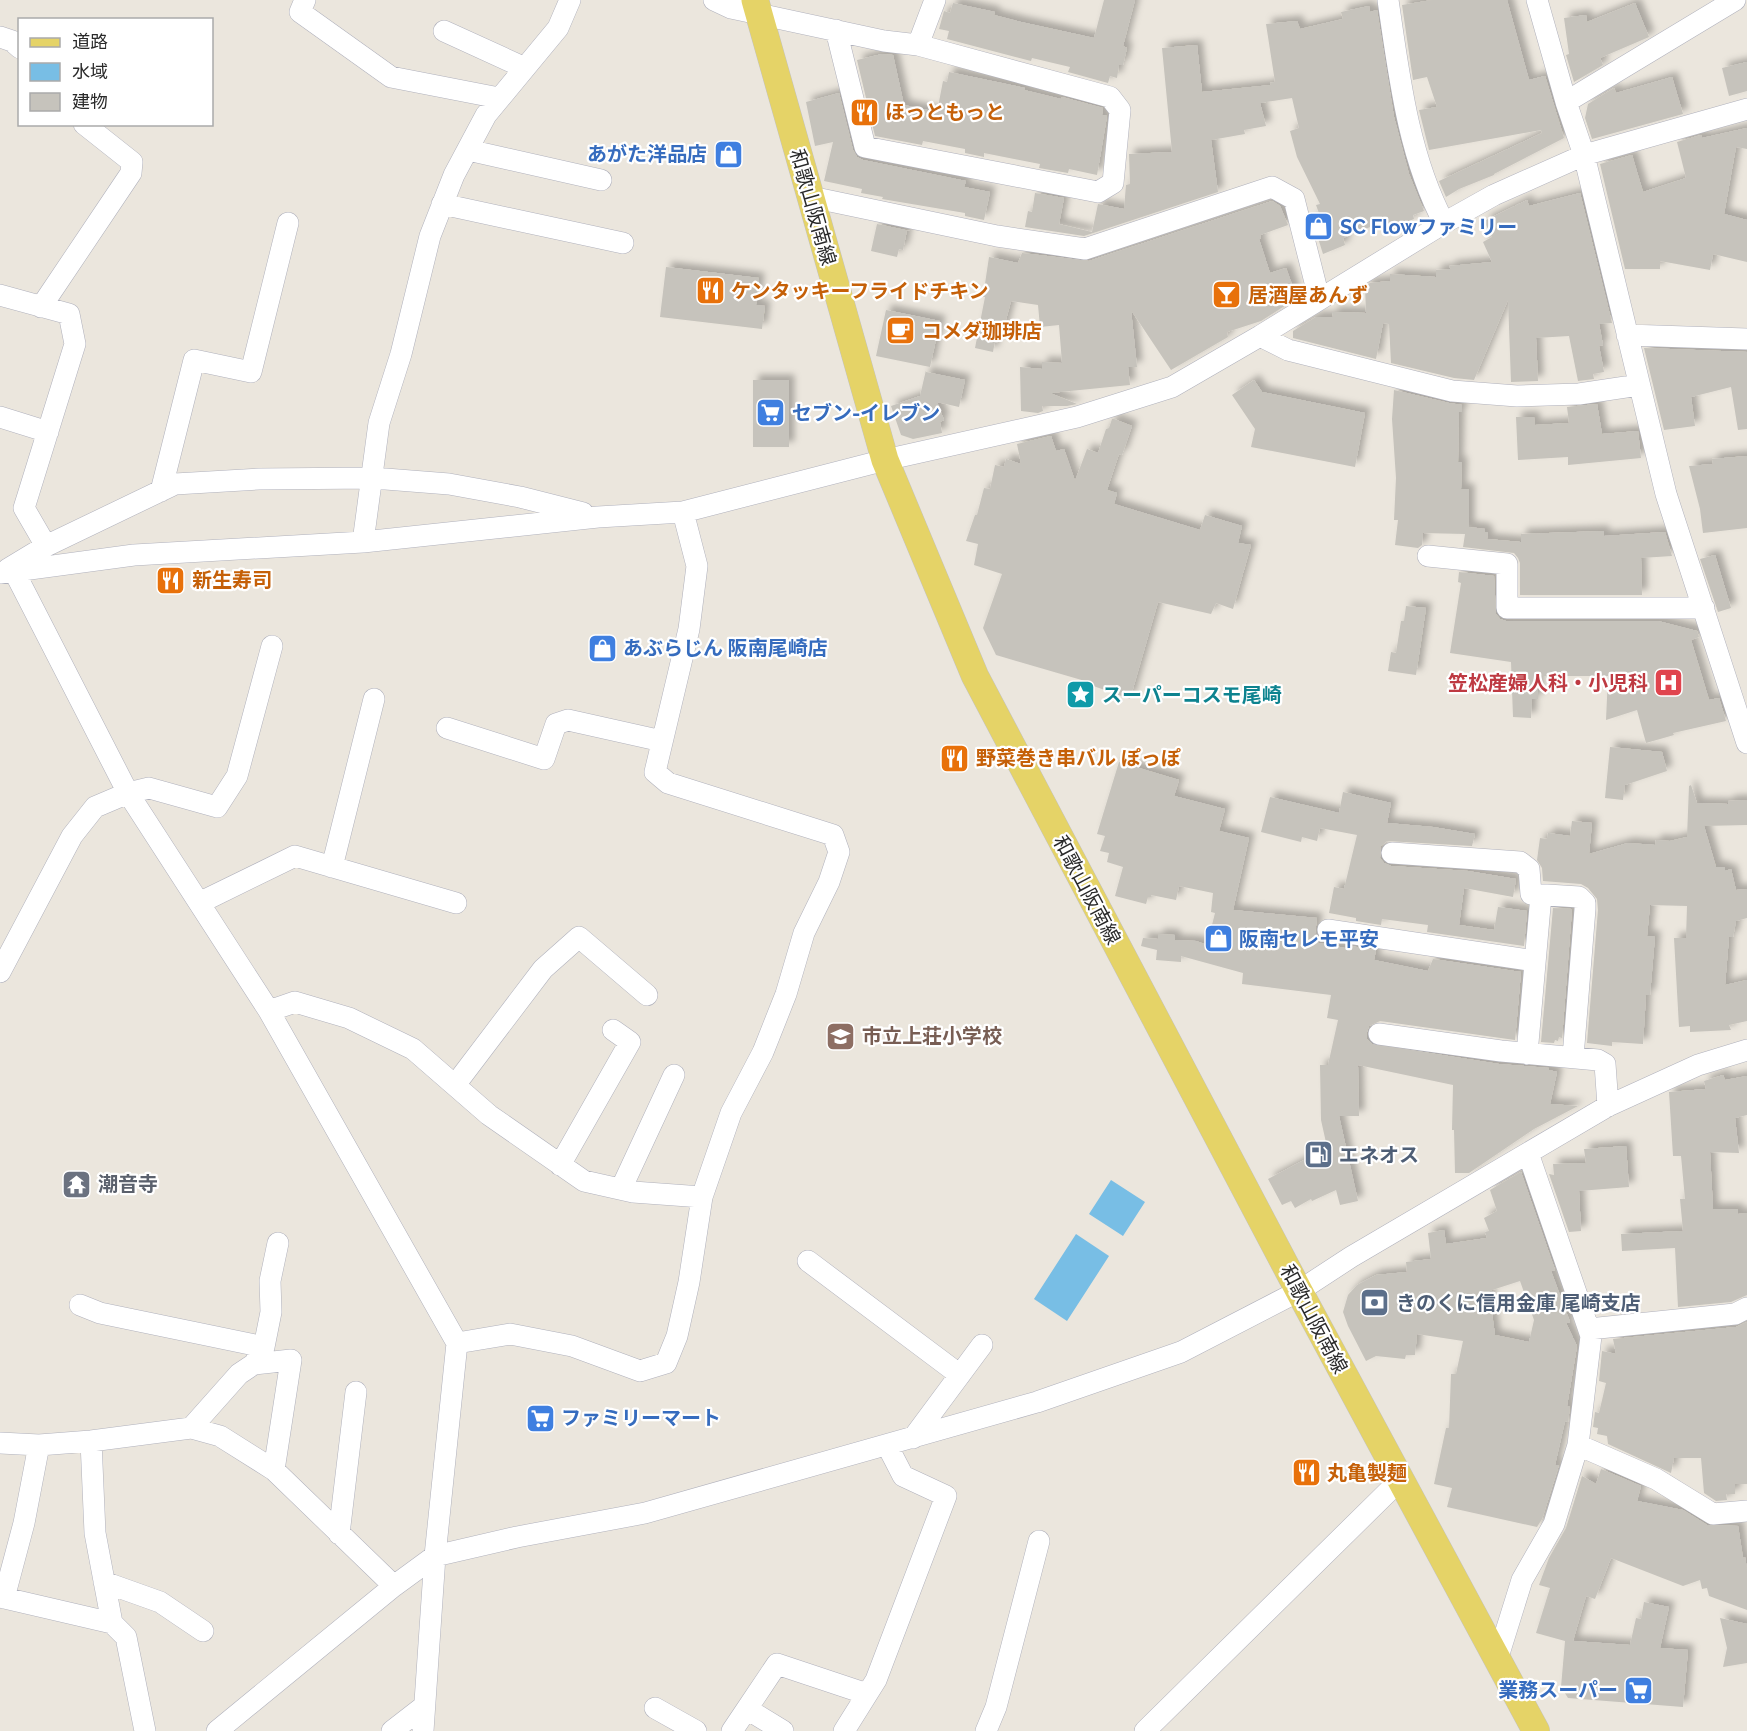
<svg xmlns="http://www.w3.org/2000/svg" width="1747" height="1731" font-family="Raleway,'Noto Sans JP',sans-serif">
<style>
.water{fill:#78bee5}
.building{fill:#c6c3bc;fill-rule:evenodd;filter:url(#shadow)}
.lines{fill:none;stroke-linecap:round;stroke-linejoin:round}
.minor-casing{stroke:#b0b1bc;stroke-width:22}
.major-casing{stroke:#c3c3c3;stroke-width:28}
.minor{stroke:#fff;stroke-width:21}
.major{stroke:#e5d367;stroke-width:27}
.labels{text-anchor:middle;stroke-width:4.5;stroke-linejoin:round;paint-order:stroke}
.food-label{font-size:20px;font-weight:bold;fill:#c56008;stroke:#fff;text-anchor:start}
.shop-label{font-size:20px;font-weight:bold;fill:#366cbe;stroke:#fff;text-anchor:start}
.street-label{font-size:20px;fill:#2a2a2a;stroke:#fff}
.health-label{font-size:20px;font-weight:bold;fill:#be3a42;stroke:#fff;text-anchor:end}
.culture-label{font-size:20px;font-weight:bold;fill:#0d838f;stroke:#fff;text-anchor:start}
.education-label{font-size:20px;font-weight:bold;fill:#785e54;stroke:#fff;text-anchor:start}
.service-label{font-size:20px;font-weight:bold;fill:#4e5e75;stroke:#fff;text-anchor:start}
.worship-label{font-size:20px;font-weight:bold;fill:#5b616d;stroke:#fff;text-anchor:start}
</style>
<defs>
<filter id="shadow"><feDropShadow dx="5.5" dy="-5.5" stdDeviation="3" flood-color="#0004"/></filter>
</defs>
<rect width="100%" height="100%" fill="#ebe6dd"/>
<path class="water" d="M1111,1180L1145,1202L1123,1236L1089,1214Z
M1076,1234L1109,1256L1067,1321L1034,1299Z"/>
<path class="building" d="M1104,0H1135L1123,46L1127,48L1123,65H1119L1117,78L1110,76L1108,83L1068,72L1070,67L1032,58L1031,61L947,39L949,31L939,29L944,11L950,13L953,3L995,12L994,15L1021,22L1094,38Z
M1432,0H1507L1529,80L1545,76L1564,138L1494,174V175L1459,189L1446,197L1439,181L1542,133L1541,130L1429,150L1419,110L1437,107L1427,77L1413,80L1402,5Z
M1635,3L1649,37L1600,58L1603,65L1574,82L1566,55L1569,54L1564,18L1586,15L1587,22Z
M1369,6L1370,12L1377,10L1394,117L1409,174L1424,211L1413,215L1414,219L1396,226L1394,222L1387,224L1385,221L1343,238L1345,245L1323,254L1312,219L1320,216L1316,205L1320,204L1297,157L1290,131L1299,128L1292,98L1260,103L1266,126L1244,130L1245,134L1211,140L1218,192L1084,236L1025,227L1028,211L1032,212L1035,193L1064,198L1059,224L1092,232L1098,204L1124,209L1126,185L1130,184L1129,154L1172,152L1162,48L1197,45L1202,92L1271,85L1270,83L1275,82L1266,24L1297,21L1300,29L1343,19L1341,12Z
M882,54L893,55L904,105L937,112L943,81L947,82L949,72L1025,88L1024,90L1061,99L1062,97L1103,108L1102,115L1107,116L1097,175L1069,169L1068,173L1039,168L1040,164L984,153V157L965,153V149L923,141L922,145L875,136L857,60Z
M1747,62V91L1729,96L1722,68Z
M1672,77L1683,114L1592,139L1585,118L1588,104L1614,88L1616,93Z
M839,93L853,150L857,157L863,160L966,181L964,187L990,192L984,220L965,216V213L882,199L883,197L861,193L862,189L824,181L833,142L815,146L806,102Z
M1747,128V149L1736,147L1724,214L1747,220V262L1713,254L1710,270L1660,261V269H1625L1600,164L1632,155L1643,192L1686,178L1677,142L1701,135L1702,138Z
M1580,193L1612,323L1599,324L1603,345L1599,346L1604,372L1593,374L1594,379L1578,381L1569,336L1536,338L1538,381L1511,382L1508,300L1474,380L1454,378L1391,363L1389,324L1383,323L1376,359L1293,338V331L1316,317H1333L1332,312L1366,313L1365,286L1370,283L1390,281V274L1436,277V270L1451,269L1449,266L1492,262L1483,242L1492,237L1484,221L1527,200L1529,206Z
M1272,201L1280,206L1288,225L1260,235L1261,238L1259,239L1270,273L1286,268L1297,298L1261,321L1227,332L1228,337L1171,370L1131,310L1137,367H1128L1130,385L1050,393L1077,404L1067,406H1042L1043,411L1038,413L1021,411L1020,367L1042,369V362L1062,363L1059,325L1040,327L1038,305L1011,301L1003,331L997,330L993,352L975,348L985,297H983L989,257L1018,263L1022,253L1089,261Z
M877,224L910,231L907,230L903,250L899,249L897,257L871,251Z
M666,267L759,278L756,305L765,306L762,329L660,317Z
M886,310L940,321L930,367L876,356Z
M1644,348L1747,352V429L1738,430L1731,387L1691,397L1695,426L1664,430Z
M926,370V372L965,380L959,407L937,402L944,420L940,422L942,433L913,439L901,435L891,406L920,396Z
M753,380H789V447H753Z
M1254,380L1262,392L1365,413L1355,467L1251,447L1255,429L1232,395Z
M1394,390L1449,403L1462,405V412H1459L1458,462H1462L1461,489H1469V527L1485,529V532H1488L1487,539L1521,542V534L1604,531V536L1665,532L1672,556L1641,558L1642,595H1520V563L1518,558L1514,553L1463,547L1465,534L1423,533L1422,545L1418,548L1395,545L1398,520H1394L1396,478L1392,419Z
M1597,404L1602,434L1638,431L1641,458L1568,465V457L1518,460L1516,417H1534L1535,425L1569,423L1567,407Z
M1112,419H1114L1132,426L1122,455L1119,454L1107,490L1117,493L1114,504L1200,530L1205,515L1242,526L1238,543L1251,545L1233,609L1216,603L1211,614L1158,602L1130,699L1085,683V681L996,655L983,628L1002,574L974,565L978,544L966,541L975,515H977L984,488L990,489L995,465L1004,467L1006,459L1021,464L1017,444L1051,436L1056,451L1064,449L1075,481L1087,449L1098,453L1106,429L1109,428Z
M1747,456V528L1703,533L1700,509L1689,466L1713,464L1712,459Z
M1715,555L1731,608L1718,612L1700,559Z
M1459,572L1494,576L1496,614L1500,619L1506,621H1658L1697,631L1699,637L1691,640L1709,700L1719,698L1726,721L1673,733L1674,735L1646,743L1637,710L1606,720L1608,676H1538V699H1532L1531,718L1513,717L1511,662L1450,653L1461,583L1458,582Z
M1406,606L1426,608L1416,675L1388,671L1391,652L1396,653L1401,621H1404Z
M1610,747L1662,752L1667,771L1625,785L1623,800L1605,798Z
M1119,762L1179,780L1174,796L1225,809L1219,831L1249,838L1233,910L1317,918L1314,942L1350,949V946L1376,950L1374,960L1428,971L1433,959L1521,972L1515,1040L1380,1021L1369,1026L1367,1032V1039L1372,1044L1499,1064L1549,1068V1070L1557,1072L1550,1104L1578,1106L1534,1129L1469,1173H1455L1454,1130H1452L1453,1085L1358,1065L1359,1116H1339L1358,1201L1340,1205L1336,1190L1312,1201L1311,1199L1295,1208L1291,1201L1282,1205L1268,1179L1304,1160L1329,1156L1321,1120L1320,1065H1328L1338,1020L1327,1018L1331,995L1242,984L1243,973L1181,956V962L1156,960L1157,950L1141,946L1143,938L1158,939V934L1175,935V940L1196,941L1207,945L1215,913L1211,912L1213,893L1179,886L1176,900L1151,895V897H1148L1146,904L1115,896L1123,867L1107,862L1109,853L1100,851L1105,836L1097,834Z
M1691,785L1697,803L1728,804V801L1747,800V825L1704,826L1716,867H1725V871L1731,869L1736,890L1747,889V918L1736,921L1733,937H1729L1725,985L1747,980V1021L1729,1025L1731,1030L1690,1032V1026L1679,1027L1674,938H1686L1687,906L1650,905L1647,936H1655L1650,995H1646L1643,1044L1612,1042V1046L1587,1043L1598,910L1597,899L1588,888L1581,884L1543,881L1542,868L1537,860L1540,838L1547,839L1548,833L1570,836L1572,821L1592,823L1589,854L1628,843L1655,845L1656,840L1670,841L1687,837L1689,786Z
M1343,792L1391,803L1387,823L1433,827L1475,834L1472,846L1387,841L1381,846L1380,858L1384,863L1391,866L1468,871L1516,879L1513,897L1464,888L1459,925L1494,930L1498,907L1527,911L1524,946L1427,932L1428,925L1382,919L1381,925L1356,921V918L1329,913L1334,887L1344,889L1357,835L1320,828L1317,841L1302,837L1301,842L1261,832L1270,797L1339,813Z
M1553,908L1572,909L1562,1038L1559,1037L1558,1041L1555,1040L1554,1043L1541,1042Z
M1723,1075L1725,1080L1747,1076V1115L1735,1118L1739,1153L1710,1152L1713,1209H1738V1214L1747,1213V1295L1731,1302L1678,1307L1675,1248L1622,1251L1621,1234L1683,1231L1680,1199H1685L1681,1156H1673L1669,1092L1706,1089L1704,1081Z
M1626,1146L1629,1187L1579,1191L1581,1231L1569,1232L1549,1174L1554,1175L1553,1164L1586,1163L1584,1149Z
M1521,1172L1555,1270L1551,1271L1570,1322L1566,1323L1577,1346L1567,1406H1570L1568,1422L1565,1421L1555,1465H1559L1542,1519L1537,1527L1447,1507L1452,1488L1434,1484L1446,1428H1449L1451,1374H1456L1463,1341L1417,1334L1415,1355H1406L1405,1359L1376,1356L1366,1361L1348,1326L1343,1312L1348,1295L1357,1285L1376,1275L1407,1272L1406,1262L1431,1259L1428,1233L1444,1230L1446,1244L1487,1238L1485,1232L1489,1231L1484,1218L1497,1211L1490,1190ZM1520,1281L1534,1320L1529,1342L1495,1335L1489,1291Z
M1747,1322V1484H1735V1494H1726L1727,1500L1716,1501L1704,1493L1701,1458H1674L1671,1473L1608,1444L1607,1436L1597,1434L1598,1428L1593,1427L1595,1412L1599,1413L1606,1383L1599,1381L1602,1351L1616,1354L1613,1339L1736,1327Z
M1601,1469L1641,1486L1637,1501L1683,1510L1707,1525L1738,1526L1743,1558L1745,1557L1747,1569V1610L1709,1596L1707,1588L1702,1589L1700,1580L1683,1586L1611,1558L1595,1599L1586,1596L1573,1641L1630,1645L1636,1618L1641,1619L1644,1602L1669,1607L1660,1648L1688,1650L1683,1707L1568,1698L1561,1687L1565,1641L1536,1633L1550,1588L1539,1585L1549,1558L1566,1528L1582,1476L1596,1484Z
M1720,1618L1747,1624V1663L1723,1667L1727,1648Z"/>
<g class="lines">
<defs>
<path id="minor" d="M305,0L300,12L391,77L499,98
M714,0L731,8L884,41L918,45L935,0
M1388,0C1399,75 1408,155 1444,223
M1537,0L1566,102L1584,155L1666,494L1747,743
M836,30L865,147L1098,192L1113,183L1120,110L1110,97L918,45
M444,31L525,68
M0,37L12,41L20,48
M1566,102L1735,0
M468,150L601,180
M811,197L997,236L1085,249L1272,187L1294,199L1319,298
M442,204L623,243
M0,295L69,314L75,344L24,508L46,546
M41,307L131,173L132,162L84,124
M1627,335L1747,339
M1260,336L1288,350L1452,391L1517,396L1579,394L1639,385
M0,417L48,432
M161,491L194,360L251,372L288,223
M363,542L379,423L401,354L430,236L454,175L486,115L558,28L570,0
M1428,556L1507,564V608H1704
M8,569L46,546L175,484L259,479L373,478L449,484L520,497L583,513
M14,571L128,793L269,1011L457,1343L435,1556L423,1731
M0,573L134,555L363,542L598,517L683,512L885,460L1077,417L1172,387L1260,336L1444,223L1494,195L1584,155L1747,109
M447,728L544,759L556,724L568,720L662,741
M1392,853L1520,862L1529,869L1531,894L1579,897L1585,903V909L1573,1057
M332,867L374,699
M199,903L295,856L456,903
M1328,930L1535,961
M0,972L72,836L95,807L128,793L149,788L217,807L237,776L272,646
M269,1011L295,1002L349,1018L413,1049L489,1115L584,1181L633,1192L702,1197
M1379,1034L1501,1051L1598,1060L1605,1064L1608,1106
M1527,1054L1541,895
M455,1085L543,969L579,937L647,995
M560,1165L630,1042L613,1030
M621,1189L674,1075
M808,1261L960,1375
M80,1305L100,1313L264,1347
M1589,1329L1735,1314L1747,1308
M457,1343L510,1334L572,1346L640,1371L666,1363L677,1336L689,1282L702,1197L731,1113L763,1052L786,994L804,933L829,882L839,852L833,835L668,783L655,772L689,629L697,566L683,512
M254,1364L291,1360L274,1470
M191,1428L239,1374L254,1364L264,1347L271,1312L270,1281L278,1243
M913,1438L982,1345
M91,1441L95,1533L112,1623L126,1637L145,1731
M0,1443L39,1445L91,1441L191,1428L220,1436L274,1470L394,1586
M1578,1445L1656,1479L1713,1514L1747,1511
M339,1534L356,1392
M104,1582L160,1602L203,1631
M0,1597L112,1623
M4,1598L24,1523L39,1445
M1497,1660L1522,1580L1554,1524L1578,1445L1591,1336L1528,1153
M655,1708L696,1731
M747,1709L783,1731
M217,1731L394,1586L435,1556L517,1537L645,1513L1037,1402L1181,1352L1299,1291L1351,1257L1608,1106L1698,1065L1747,1050
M392,1731L423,1707
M732,1731L777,1664L867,1694
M844,1731L876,1680L946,1496L903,1476L887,1445
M986,1731L996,1707L1039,1541
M1145,1731L1400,1480"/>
<path id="major" d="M755,0L885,460L975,676L1299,1291L1536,1731"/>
</defs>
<use href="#minor" class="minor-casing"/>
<use href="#major" class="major-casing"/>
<use href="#minor" class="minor"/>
<use href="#major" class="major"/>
</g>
<defs>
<symbol id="restaurant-square" viewBox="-11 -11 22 22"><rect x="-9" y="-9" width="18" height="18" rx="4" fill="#e8710a" stroke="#fff"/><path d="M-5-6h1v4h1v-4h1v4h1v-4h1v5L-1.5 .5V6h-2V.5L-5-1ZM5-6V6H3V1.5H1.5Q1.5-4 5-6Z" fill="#fff"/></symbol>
<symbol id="shop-square" viewBox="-11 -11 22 22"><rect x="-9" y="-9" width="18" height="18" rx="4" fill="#3f7fe0" stroke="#fff"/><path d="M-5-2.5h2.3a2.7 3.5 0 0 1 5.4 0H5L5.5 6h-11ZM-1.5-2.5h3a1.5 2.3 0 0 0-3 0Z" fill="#fff"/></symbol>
<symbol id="bar-square" viewBox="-11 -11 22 22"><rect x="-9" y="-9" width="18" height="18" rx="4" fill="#e8710a" stroke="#fff"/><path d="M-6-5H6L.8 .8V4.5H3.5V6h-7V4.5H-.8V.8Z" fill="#fff"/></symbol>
<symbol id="cafe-square" viewBox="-11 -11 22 22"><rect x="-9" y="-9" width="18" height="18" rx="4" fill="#e8710a" stroke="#fff"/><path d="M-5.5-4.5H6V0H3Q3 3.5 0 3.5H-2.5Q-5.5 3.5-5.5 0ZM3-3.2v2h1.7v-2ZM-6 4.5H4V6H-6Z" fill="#fff"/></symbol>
<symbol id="supermarket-square" viewBox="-11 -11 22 22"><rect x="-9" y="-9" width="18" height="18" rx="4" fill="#3f7fe0" stroke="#fff"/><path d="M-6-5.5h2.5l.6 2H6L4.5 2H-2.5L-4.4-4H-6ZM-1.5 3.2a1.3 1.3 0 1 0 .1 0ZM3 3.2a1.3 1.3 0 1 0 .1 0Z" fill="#fff"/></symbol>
<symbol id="hospital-square" viewBox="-11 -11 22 22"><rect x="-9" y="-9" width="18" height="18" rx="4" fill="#e0444e" stroke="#fff"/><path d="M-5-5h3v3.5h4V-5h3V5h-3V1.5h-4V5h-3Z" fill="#fff"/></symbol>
<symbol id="sight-square" viewBox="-11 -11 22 22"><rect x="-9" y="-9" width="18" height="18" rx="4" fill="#0f9aa8" stroke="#fff"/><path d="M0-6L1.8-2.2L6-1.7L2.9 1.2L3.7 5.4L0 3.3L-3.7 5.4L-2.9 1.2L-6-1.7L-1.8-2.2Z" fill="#fff"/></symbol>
<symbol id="school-square" viewBox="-11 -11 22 22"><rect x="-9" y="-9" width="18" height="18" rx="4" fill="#8d6e63" stroke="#fff"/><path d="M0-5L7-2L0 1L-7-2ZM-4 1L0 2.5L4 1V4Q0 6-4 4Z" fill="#fff"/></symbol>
<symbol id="fuel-square" viewBox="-11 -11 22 22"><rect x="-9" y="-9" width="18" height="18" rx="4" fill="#5c6f8a" stroke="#fff"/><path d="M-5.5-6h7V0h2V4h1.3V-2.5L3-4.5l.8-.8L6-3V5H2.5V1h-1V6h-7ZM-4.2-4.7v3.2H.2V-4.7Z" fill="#fff"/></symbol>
<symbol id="temple-square" viewBox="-11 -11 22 22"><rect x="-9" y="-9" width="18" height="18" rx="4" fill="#6b7280" stroke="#fff"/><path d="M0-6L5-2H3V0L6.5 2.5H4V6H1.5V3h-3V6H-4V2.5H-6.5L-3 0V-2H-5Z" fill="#fff"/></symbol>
<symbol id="bank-square" viewBox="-11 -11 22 22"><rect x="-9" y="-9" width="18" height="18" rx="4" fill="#5c6f8a" stroke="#fff"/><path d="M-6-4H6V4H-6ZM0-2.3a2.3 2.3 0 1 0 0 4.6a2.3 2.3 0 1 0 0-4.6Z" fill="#fff"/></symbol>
</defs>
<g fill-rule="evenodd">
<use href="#restaurant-square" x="848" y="96" width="33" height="33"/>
<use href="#shop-square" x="712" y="138" width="33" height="33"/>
<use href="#shop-square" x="1302" y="210" width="33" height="33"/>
<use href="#restaurant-square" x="694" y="274" width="33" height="33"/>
<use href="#bar-square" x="1210" y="278" width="33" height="33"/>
<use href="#cafe-square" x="884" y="314" width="33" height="33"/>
<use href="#supermarket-square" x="754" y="396" width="33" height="33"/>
<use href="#restaurant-square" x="154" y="564" width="33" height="33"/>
<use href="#shop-square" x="586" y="632" width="33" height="33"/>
<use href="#hospital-square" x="1652" y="666" width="33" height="33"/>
<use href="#sight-square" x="1064" y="678" width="33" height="33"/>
<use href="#restaurant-square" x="938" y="742" width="33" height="33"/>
<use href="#shop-square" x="1202" y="922" width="33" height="33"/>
<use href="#school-square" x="824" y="1020" width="33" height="33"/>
<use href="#fuel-square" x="1302" y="1138" width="33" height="33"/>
<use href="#temple-square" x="60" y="1168" width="33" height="33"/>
<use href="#bank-square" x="1358" y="1286" width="33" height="33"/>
<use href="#supermarket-square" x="524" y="1402" width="33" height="33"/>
<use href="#restaurant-square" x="1290" y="1456" width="33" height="33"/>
<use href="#supermarket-square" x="1622" y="1674" width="33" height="33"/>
</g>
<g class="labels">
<g class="food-label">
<text x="885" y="119">ほっともっと</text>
<text x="731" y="298">ケンタッキーフライドチキン</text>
<text x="1248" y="302">居酒屋あんず</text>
<text x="922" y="338">コメダ珈琲店</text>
<text x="192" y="587">新生寿司</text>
<text x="976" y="765">野菜巻き串バル ぽっぽ</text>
<text x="1327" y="1480">丸亀製麺</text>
</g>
<g class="shop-label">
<text x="707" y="161" text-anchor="end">あがた洋品店</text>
<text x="1340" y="234">SC Flowファミリー</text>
<text x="792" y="420">セブン-イレブン</text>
<text x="623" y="655">あぶらじん 阪南尾崎店</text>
<text x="1239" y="946">阪南セレモ平安</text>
<text x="561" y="1425">ファミリーマート</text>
<text x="1618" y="1697" text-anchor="end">業務スーパー</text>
</g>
<g class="street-label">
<text transform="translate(813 207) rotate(74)" y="7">和歌山阪南線</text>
<text transform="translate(1087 890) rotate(62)" y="7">和歌山阪南線</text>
<text transform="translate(1314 1319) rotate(62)" y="7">和歌山阪南線</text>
</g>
<g class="health-label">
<text x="1648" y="690">笠松産婦人科・小児科</text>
</g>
<g class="culture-label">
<text x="1102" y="702">スーパーコスモ尾崎</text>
</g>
<g class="education-label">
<text x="862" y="1043">市立上荘小学校</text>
</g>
<g class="service-label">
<text x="1339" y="1162">エネオス</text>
<text x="1396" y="1310">きのくに信用金庫 尾崎支店</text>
</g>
<g class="worship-label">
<text x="98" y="1191">潮音寺</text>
</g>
</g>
<rect x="18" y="18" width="195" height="108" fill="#ffffff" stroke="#aaaaaa" stroke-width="1.5"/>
<rect x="30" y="38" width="30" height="9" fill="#e5d367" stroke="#aaaaaa" stroke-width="1.5"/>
<text x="72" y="48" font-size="18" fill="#2a2a2a">道路</text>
<rect x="30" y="63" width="30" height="18" fill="#78bee5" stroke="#aaaaaa" stroke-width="1.5"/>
<text x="72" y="78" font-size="18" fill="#2a2a2a">水域</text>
<rect x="30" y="93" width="30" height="18" fill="#c6c3bc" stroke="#aaaaaa" stroke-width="1.5"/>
<text x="72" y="108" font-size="18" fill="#2a2a2a">建物</text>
</svg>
